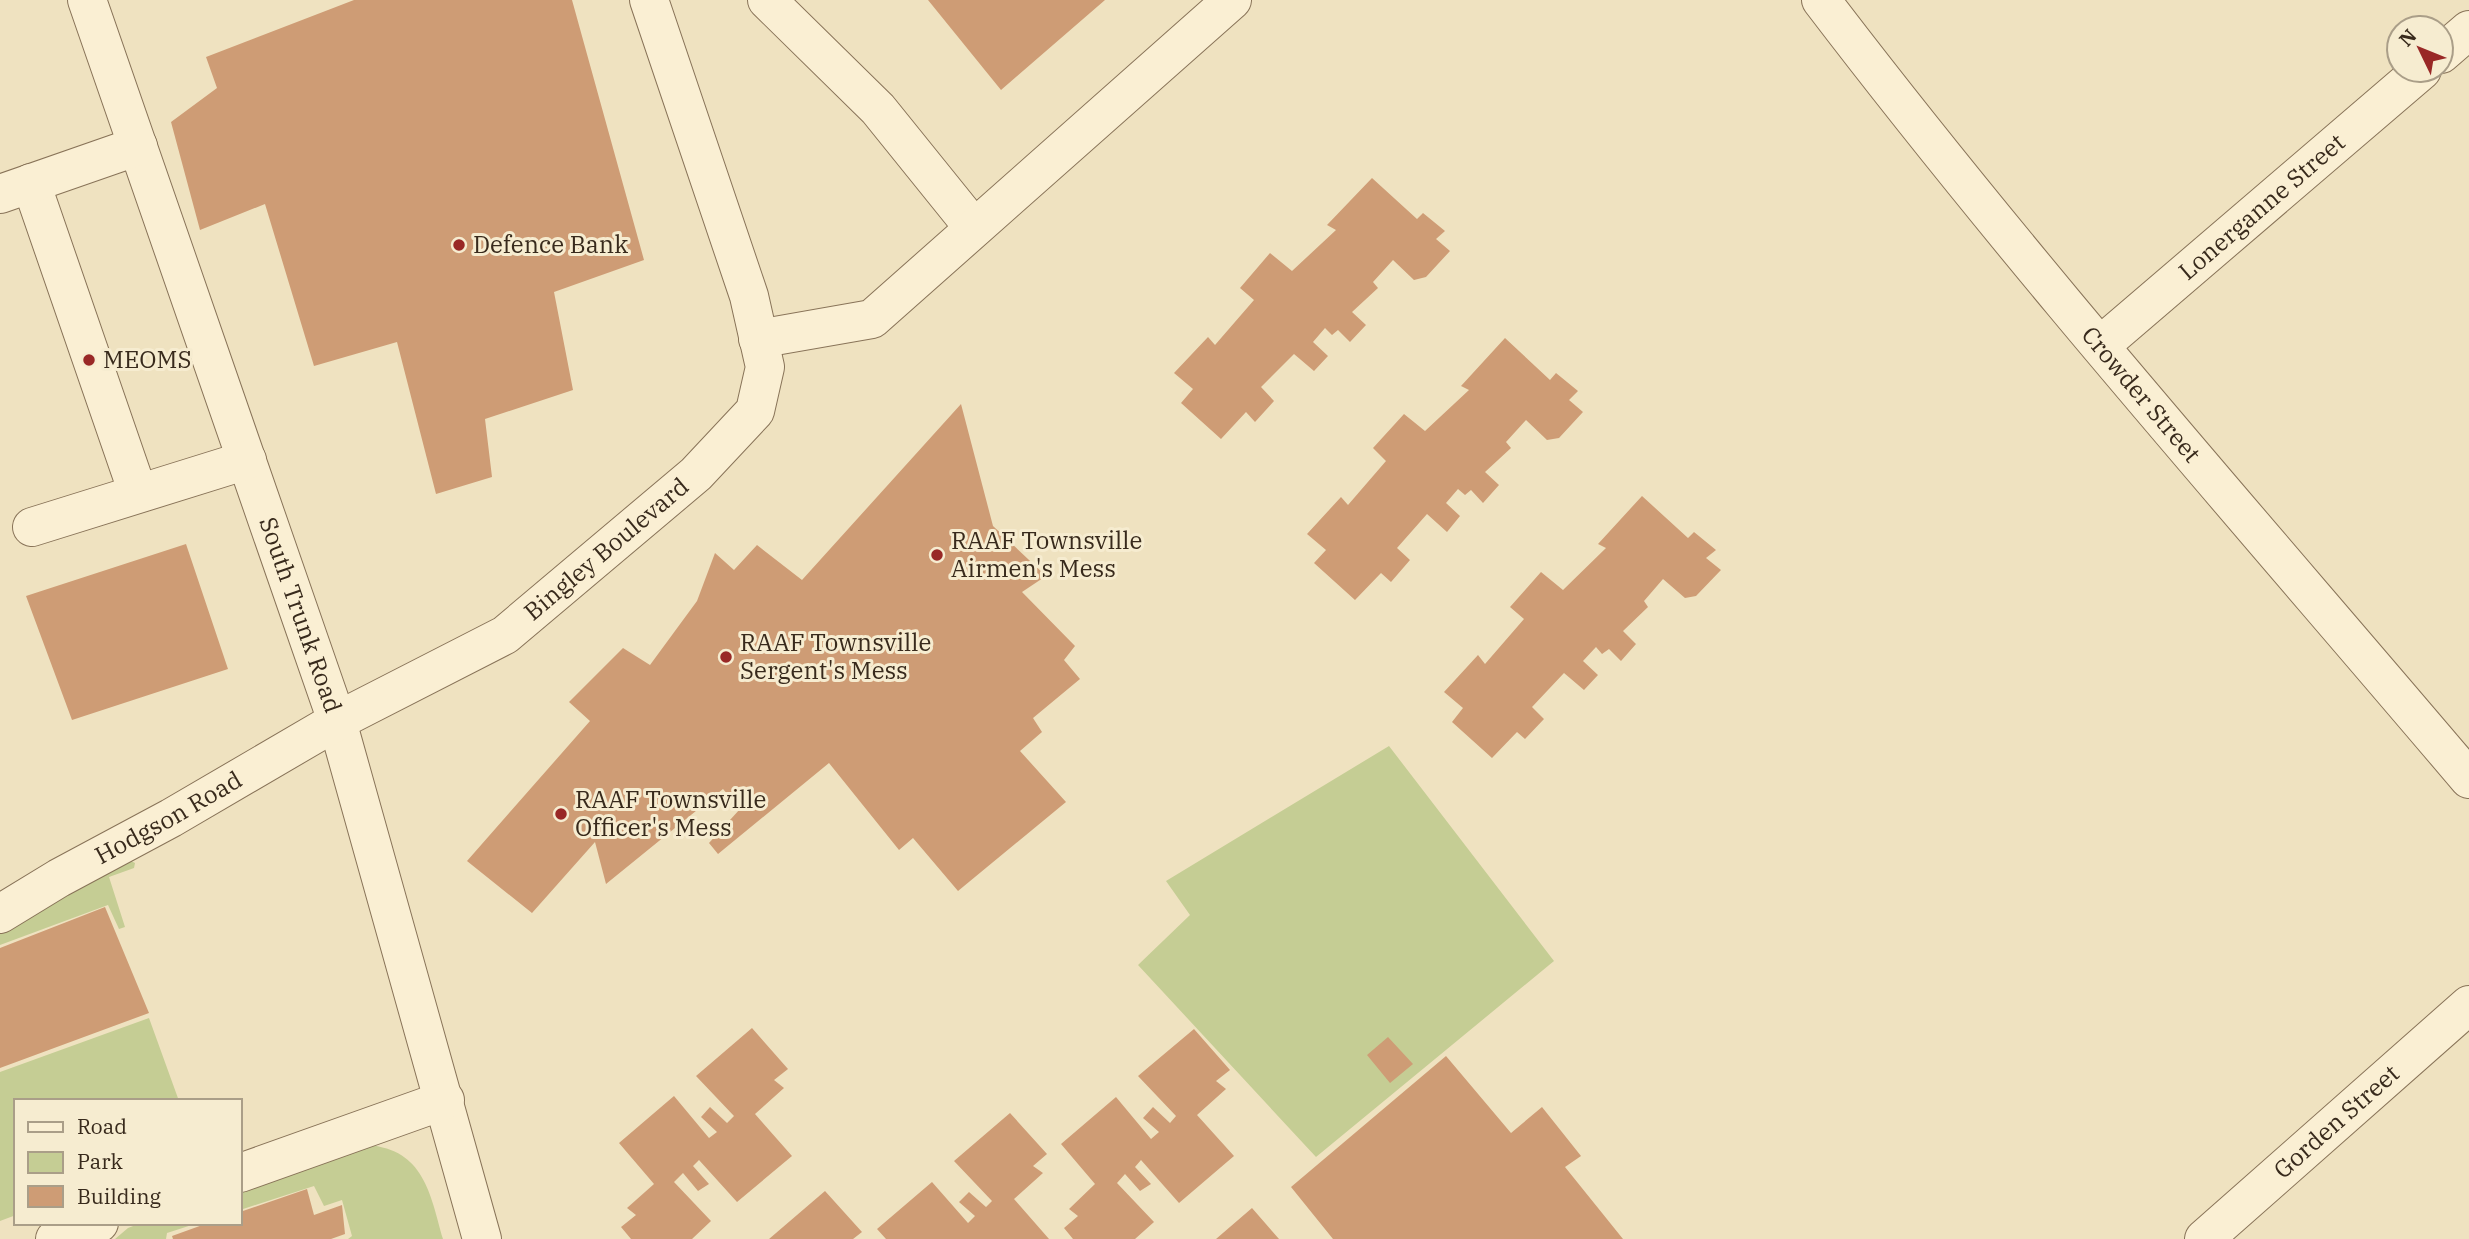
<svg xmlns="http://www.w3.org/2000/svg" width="2469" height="1239" font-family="'IBM Plex Serif',serif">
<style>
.green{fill:#c5cd94}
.building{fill:#ce9c75}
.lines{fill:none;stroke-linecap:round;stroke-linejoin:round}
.minor-casing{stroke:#887358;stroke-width:40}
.minor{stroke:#faefd3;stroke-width:38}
.poi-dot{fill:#992826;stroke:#f6ecd0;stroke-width:2.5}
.labels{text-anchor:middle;stroke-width:6;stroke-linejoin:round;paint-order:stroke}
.street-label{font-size:24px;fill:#382a1c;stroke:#f6ecd0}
.poi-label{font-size:24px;fill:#382a1c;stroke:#f6ecd0;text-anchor:start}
</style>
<rect width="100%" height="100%" fill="#efe2c0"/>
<path class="green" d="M1389,746L1554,961L1316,1157L1138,965L1190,915L1166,881Z
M131,861L135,863L134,868L109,877L125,927L119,929L108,905L0,945V925L101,873Z
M149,1018L179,1101H16V1215L0,1221V1072Z
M368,1145C424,1150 430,1193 443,1239H348L352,1236L342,1200L324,1206L314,1186L240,1210V1189Z
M141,1223H198L167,1233L166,1239H115L128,1228Z"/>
<path class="building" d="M354,0H572L644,260L554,292L573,390L485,419L492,477L436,494L397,342L314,366L265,204L200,230L171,122L217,88L206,57Z
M928,0H1105L1001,90Z
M1372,178L1417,219L1423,213L1445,231L1436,239L1450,251L1426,277L1414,280L1393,260L1373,282L1378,288L1352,312L1366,325L1350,342L1338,330L1332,335L1325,328L1313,342L1328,356L1314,371L1294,354L1261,387L1274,401L1255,422L1246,412L1221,439L1181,403L1193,389L1174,373L1208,337L1215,345L1254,300L1240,288L1270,253L1292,271L1336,230L1327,225Z
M1505,338L1550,380L1556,373L1578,391L1569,400L1583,412L1559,438L1547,440L1526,420L1506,442L1511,448L1485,472L1499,485L1483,503L1471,490L1465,495L1458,489L1446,503L1460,516L1447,532L1427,514L1397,548L1410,560L1391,582L1381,573L1355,600L1314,563L1326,550L1307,534L1341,497L1348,505L1386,461L1373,448L1404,414L1425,431L1469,390L1461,386Z
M961,404L993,526L1046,576L1022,592L1075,646L1064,660L1080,679L1033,718L1042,732L1020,751L1066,802L958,891L913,838L899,850L829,763L718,854L709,843L740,809L723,789L606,884L595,842L532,913L467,861L590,721L569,702L623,648L650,665L697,601L715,553L734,570L757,545L802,580Z
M1642,496L1688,538L1694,532L1716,550L1706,558L1721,570L1696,596L1685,598L1663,579L1644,601L1648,607L1623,631L1636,644L1621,661L1609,649L1602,654L1596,647L1583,661L1598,675L1584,690L1564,673L1532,707L1544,719L1525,739L1517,732L1492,758L1452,722L1463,708L1444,692L1478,655L1485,664L1524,619L1510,607L1541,572L1563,590L1606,548L1598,544Z
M186,544L228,669L72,720L26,596Z
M105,907L149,1013L0,1068V948Z
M752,1028L788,1069L774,1080L784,1088L755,1114L792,1156L737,1202L699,1160L693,1166L709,1184L698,1191L683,1173L674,1182L711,1221L692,1239H631L621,1227L636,1215L627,1208L654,1184L619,1143L674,1096L709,1138L717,1132L701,1117L710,1107L727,1123L734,1116L696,1076Z
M1194,1029L1230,1070L1216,1081L1226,1089L1197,1115L1234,1156L1179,1203L1141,1160L1135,1167L1151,1184L1140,1191L1125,1174L1117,1183L1154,1222L1135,1239H1073L1064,1228L1078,1216L1069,1209L1095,1184L1061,1144L1116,1097L1151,1139L1159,1132L1143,1118L1153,1107L1170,1123L1176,1116L1138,1076Z
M1388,1037L1413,1064L1390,1083L1367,1055Z
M1446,1056L1511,1133L1542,1107L1581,1156L1565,1167L1623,1239H1333L1291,1187Z
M1010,1113L1047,1154L1033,1166L1043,1173L1014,1199L1049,1239H886L877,1229L932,1182L968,1223L975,1216L959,1202L969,1192L986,1207L992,1201L954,1161Z
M307,1189L314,1215L342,1205L345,1234L331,1239H173L172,1236L208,1223H240V1212Z
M825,1191L862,1232L853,1239H769Z
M1252,1208L1279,1239H1216Z"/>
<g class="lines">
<defs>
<g id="minor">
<path id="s1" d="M87,0L337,721L482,1239"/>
<path d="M767,0L878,109L974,228"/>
<path id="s2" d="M1821,0C2026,269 2251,522 2469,779"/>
<path d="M2441,54L2469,30"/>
<path d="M31,183L138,493"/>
<path d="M0,194L138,146"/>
<path d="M758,339L872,319L1232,0"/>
<path id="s3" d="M2101,345L2422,70"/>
<path d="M32,527L247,460"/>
<path id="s4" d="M0,914L59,878L171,818L337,721L505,635L696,474L755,411L765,367L749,296L649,0"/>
<path d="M240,1173L445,1100"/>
<path d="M55,1239L99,1223"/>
<path id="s5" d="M2204,1239L2469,1005"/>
</g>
</defs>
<use href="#minor" class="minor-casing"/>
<use href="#minor" class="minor"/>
</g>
<g class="poi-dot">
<circle cx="459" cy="245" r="7"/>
<circle cx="89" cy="360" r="7"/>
<circle cx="937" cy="555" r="7"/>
<circle cx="726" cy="657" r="7"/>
<circle cx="561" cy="814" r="7"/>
</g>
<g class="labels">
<g class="street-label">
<text dy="8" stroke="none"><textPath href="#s3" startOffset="212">Lonerganne Street</textPath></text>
<text dy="8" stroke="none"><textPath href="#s2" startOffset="508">Crowder Street</textPath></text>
<text dy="8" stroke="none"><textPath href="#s4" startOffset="710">Bingley Boulevard</textPath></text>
<text dy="8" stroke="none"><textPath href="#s1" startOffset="651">South Trunk Road</textPath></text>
<text dy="8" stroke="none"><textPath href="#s4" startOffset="194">Hodgson Road</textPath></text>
<text dy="8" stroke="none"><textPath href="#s5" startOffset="177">Gorden Street</textPath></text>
</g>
<g class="poi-label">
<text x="473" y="253">Defence Bank</text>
<text x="103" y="368">MEOMS</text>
<text x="951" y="549">RAAF Townsville<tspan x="951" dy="28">Airmen's Mess</tspan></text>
<text x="740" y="651">RAAF Townsville<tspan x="740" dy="28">Sergent's Mess</tspan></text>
<text x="575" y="808">RAAF Townsville<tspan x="575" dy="28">Officer's Mess</tspan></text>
</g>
</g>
<rect x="14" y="1099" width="228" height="126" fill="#f6ecd0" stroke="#aa9e88" stroke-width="2"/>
<rect x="28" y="1122" width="35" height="10" fill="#faefd3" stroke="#aa9e88" stroke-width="2"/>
<text x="77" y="1134" font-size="21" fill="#382a1c">Road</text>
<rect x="28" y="1152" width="35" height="21" fill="#c5cd94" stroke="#aa9e88" stroke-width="2"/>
<text x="77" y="1169" font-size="21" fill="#382a1c">Park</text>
<rect x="28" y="1186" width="35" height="21" fill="#ce9c75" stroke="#aa9e88" stroke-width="2"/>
<text x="77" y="1204" font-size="21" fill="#382a1c">Building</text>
<g transform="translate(2420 49) rotate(313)"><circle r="33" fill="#f6ecd0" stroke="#aa9e88" stroke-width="2"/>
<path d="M0-5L12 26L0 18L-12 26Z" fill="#992826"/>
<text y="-10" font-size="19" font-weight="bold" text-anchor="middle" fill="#382a1c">N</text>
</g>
</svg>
